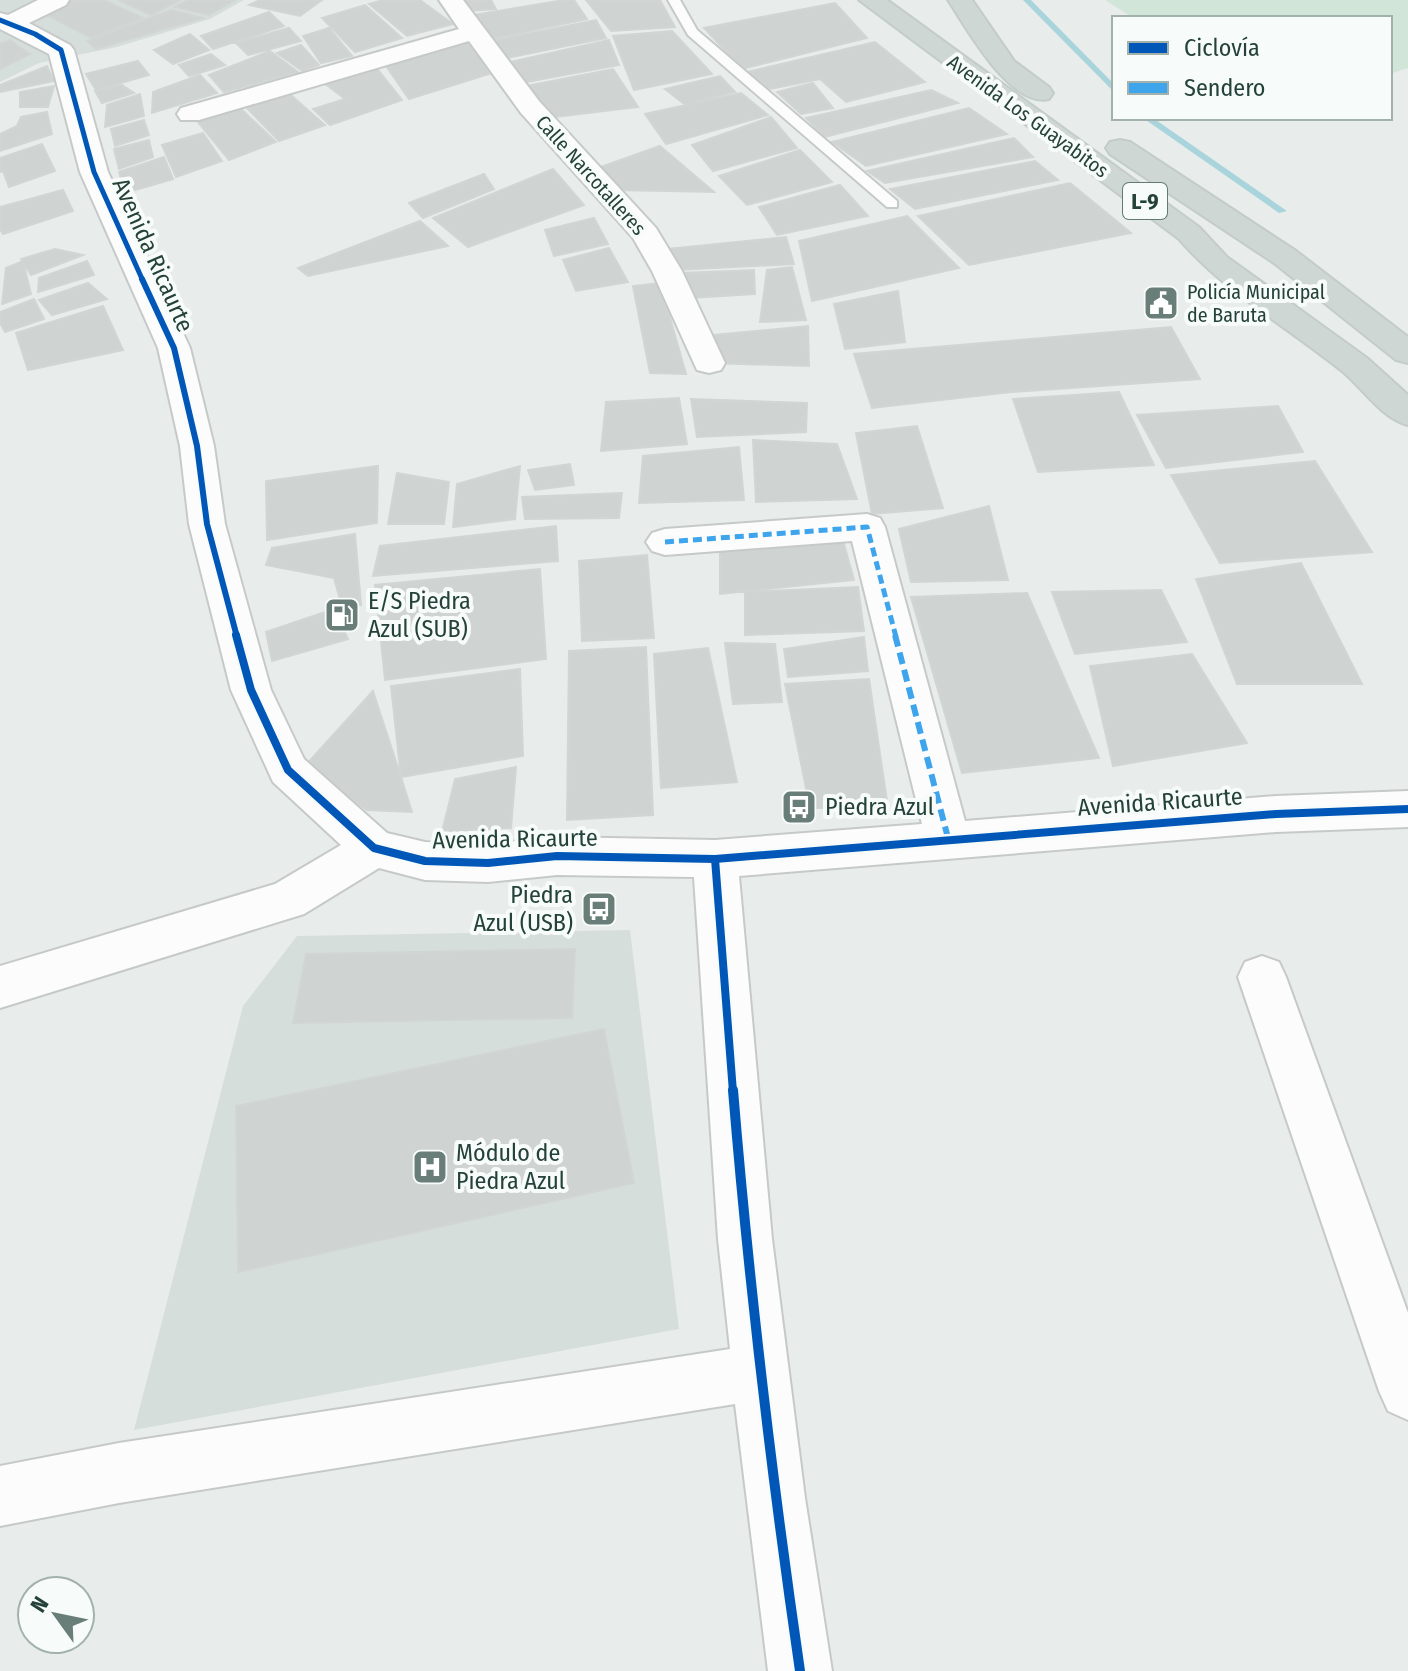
<svg xmlns="http://www.w3.org/2000/svg" width="1408" height="1671" font-family="'Fira Sans Condensed',sans-serif">
<style>
.built{fill:#d6dedb}
.green{fill:#d1e6d8}
.lines{fill:none;stroke-linecap:round;stroke-linejoin:round}
.stream{fill:#a9d4db;fill-rule:evenodd}
.building{fill:#cfd4d2;stroke:#d1d6d4;stroke-width:2}
.service-casing{stroke:#c5cac8;stroke-width:4}
.minor-casing{stroke:#c5cac8;stroke-width:4}
.primary-casing{stroke:#c3ccc9;stroke-width:4}
.service{fill:#fcfcfc;fill-rule:evenodd}
.minor{fill:#fcfcfc;fill-rule:evenodd}
.primary{fill:#cfd7d5;fill-rule:evenodd}
.quiet-far1{stroke:#3ea4ec;stroke-width:5;stroke-dasharray:9 5;stroke-linecap:butt}
.quiet{stroke:#3ea4ec;stroke-width:6;stroke-dasharray:12 6;stroke-linecap:butt}
.cycleway-far3-casing{stroke:#f7fbf9;stroke-width:8}
.cycleway-far2-casing{stroke:#f7fbf9;stroke-width:10}
.cycleway-far1-casing{stroke:#f7fbf9;stroke-width:13}
.cycleway-casing{stroke:#f7fbf9;stroke-width:15}
.cycleway-far3{stroke:#0057b8;stroke-width:5}
.cycleway-far2{stroke:#0057b8;stroke-width:6}
.cycleway-far1{stroke:#0057b8;stroke-width:8}
.cycleway{stroke:#0057b8;stroke-width:10}
.labels{text-anchor:middle;stroke-width:8;stroke-linejoin:round;paint-order:stroke}
.far-street-label{font-size:20px;fill:#24423a;stroke:#f7fbf9}
.far-poi-label{font-size:20px;fill:#24423a;stroke:#f7fbf9;text-anchor:start}
.shield{fill:#f7fbf9;stroke:#637a73;stroke-width:2}
.shield-label{font-size:22px;font-weight:bold;fill:#24423a}
.street-label{font-size:24px;fill:#24423a;stroke:#f7fbf9}
.poi-label{font-size:24px;fill:#24423a;stroke:#f7fbf9;text-anchor:start}
</style>
<rect width="100%" height="100%" fill="#e8edeb"/>
<path class="built" d="M0,0H244L210,19L117,47L39,63L0,82Z
M630,930L679,1329L134,1430L243,1006L297,936Z"/>
<path class="green" d="M1105,0H1408V68L1390,74V18H1133Z"/>
<g class="lines">
<path class="stream" d="M1023,0H1031L1114,84V92Z
M1143,118H1153L1287,211L1279,213Z"/>
</g>
<path class="building" d="M68,0H103L143,18L91,38L41,12Z
M119,0H180L151,15Z
M188,0H235L209,15L175,7Z
M260,0H322L300,16L249,5Z
M383,0H420L453,24L407,36L369,4Z
M460,0H491L496,9L467,11Z
M564,0H574L587,19L491,39L474,15Z
M586,0H660L675,27L611,31Z
M835,3L867,38L742,69L704,28Z
M365,5L402,38L355,52L322,18Z
M171,10L203,18L96,49L87,41Z
M269,12L284,26L213,49L201,36Z
M596,20L606,38L507,58L491,41Z
M289,28L301,41L248,55L236,43Z
M329,28L352,56L321,63L303,36Z
M672,31L712,74L634,90L613,36Z
M190,34L209,50L173,64L154,50Z
M468,37L489,74L409,99L384,63Z
M10,40L30,54L0,69V44Z
M609,40L619,65L527,82L510,62Z
M875,42L925,82L846,102L820,79L770,89L747,72Z
M301,45L319,65L302,71L277,53Z
M270,51L298,72L224,92L209,75Z
M211,54L225,65L189,76L179,65Z
M138,61L149,75L96,90L86,74Z
M47,66L54,81L0,92V85Z
M375,66L402,100L330,125L313,109L345,99L320,80Z
M613,69L638,107L555,117L527,86Z
M200,75L217,93L152,113L153,92Z
M720,76L735,92L684,104L665,89Z
M813,83L833,108L801,114L777,92Z
M122,85L134,93L102,103L95,91Z
M54,86L48,107H20V92Z
M284,89L325,125L279,141L242,103Z
M931,90L958,103L825,137L806,118Z
M741,93L768,115L666,144L645,114Z
M140,94L144,116L105,127L107,105Z
M238,106L276,142L229,160L197,121Z
M969,108L1007,134L866,166L832,142Z
M47,112L52,134L0,151V134L17,126L21,117Z
M771,117L797,148L713,171L692,145Z
M144,120L149,135L115,146L111,129Z
M203,133L222,161L176,177L162,145Z
M1014,138L1033,157L885,183L867,171Z
M149,140L153,157L119,169L114,149Z
M42,144L55,171L9,187L3,171L0,172V158Z
M660,146L714,192L615,190L598,168Z
M800,150L832,182L747,205L719,176Z
M164,157L173,179L125,193L119,172Z
M1035,161L1058,180L915,209L890,189Z
M553,169L584,205L468,247L433,218Z
M484,174L494,189L423,218L409,203Z
M1070,183L1131,233L969,265L918,216Z
M840,185L868,216L777,235L759,207Z
M63,190L73,211L3,234L0,229V207Z
M907,216L959,268L812,301L799,241Z
M594,218L608,244L554,256L545,230Z
M420,221L448,246L308,276L298,268Z
M786,237L794,264L676,270L666,249Z
M609,248L628,282L576,291L563,260Z
M55,249L83,255L31,275L21,259Z
M23,261L31,294L2,304L6,268Z
M87,261L94,275L38,292L39,278Z
M792,267L806,320L760,322L767,270Z
M754,270L755,294L690,298L682,273Z
M88,283L107,299L52,315L39,300Z
M660,283L686,374L650,373L633,286Z
M898,291L905,342L845,349L834,304Z
M34,299L44,319L5,332L0,323V312Z
M103,306L123,350L28,370L16,333Z
M808,326L809,366L709,363L703,336Z
M1171,327L1200,379L1011,392L872,408L854,354Z
M1119,392L1154,465L1038,472L1013,399Z
M679,398L687,444L601,451L606,402Z
M691,399L807,403L806,432L697,437Z
M1278,406L1303,452L1166,468L1137,415Z
M917,426L943,508L872,514L856,433Z
M753,440L837,444L857,499L756,502Z
M739,447L744,500L639,503L643,456Z
M1315,461L1372,552L1220,563L1171,475Z
M570,464L574,485L535,490L528,470Z
M378,466L377,523L267,540L266,481Z
M520,466L515,519L453,527L457,484Z
M397,473L449,482L444,524H388Z
M622,493L619,518L525,519L522,497Z
M989,506L1008,580L911,582L899,529Z
M556,526L558,561L373,576L380,546Z
M355,534L361,605L342,607L334,578L266,565L272,548Z
M842,537L854,580L720,594V550Z
M647,555L654,638L582,641L579,561Z
M1301,563L1362,684H1237L1196,579Z
M540,569L546,659L385,680L375,585Z
M858,587L864,631L745,635V592Z
M1161,590L1187,642L1075,654L1052,592Z
M1027,593L1099,758L962,773L911,597Z
M334,609L348,639L272,661L266,632Z
M864,637L868,671L788,677L784,649Z
M725,643L775,644L782,702L733,704Z
M646,647L653,815L567,820L569,651Z
M708,648L737,782L661,788L654,654Z
M1192,654L1247,743L1113,766L1090,666Z
M520,669L523,756L401,777L391,686Z
M869,679L888,808H810L785,684Z
M373,691L401,777L412,812L367,810L304,767Z
M516,767L511,828L442,832L455,779Z
M575,949L572,1018L293,1023L306,954Z
M604,1029L634,1183L238,1272L236,1106Z"/>
<g class="lines">
<defs>
<path id="service" d="M668,0H680L697,30L897,201V207H887L688,35Z"/>
<path id="minor" d="M38,0H69L66,5L29,23L70,45L74,50L108,172L190,348L214,446L225,524L271,690L304,759L387,833L425,842L488,844L557,837L715,840L922,824L852,541L665,555L652,551L646,542L652,533L665,529L867,514L880,518L885,527L965,821L1276,796L1408,791V827L1276,832L739,876L772,1239L805,1498L832,1671H768L735,1404L119,1503L0,1526V1466L119,1443L730,1349L718,1239L694,877L557,875L488,882L425,880L379,868L304,914L0,1008V966L275,884L341,845L273,782L231,690L189,524L180,446L158,348L80,172L49,54L0,29V13L8,15Z
M439,0H463L539,101L656,228L682,271L725,363L721,370L709,373L697,370L652,271L633,238L521,113L469,41L199,120H181L177,114L181,108L459,29Z
M1262,956L1279,962L1286,977L1408,1313V1420L1388,1411L1379,1391L1238,977L1245,962Z"/>
<path id="primary" d="M859,0H887L1199,227L1227,257L1367,358L1408,395V425C1381,418 1363,388 1342,371C1287,327 1225,292 1179,239Z
M948,0H972L1014,61L1049,87L1053,93L1049,99C1010,108 967,28 948,0Z
M1120,140L1130,142L1296,251L1408,337V363L1396,360L1274,263L1110,154L1106,148L1110,142Z"/>
</defs>
<use href="#service" class="service-casing"/>
<use href="#minor" class="minor-casing"/>
<use href="#primary" class="primary-casing"/>
<use href="#service" class="service"/>
<use href="#minor" class="minor"/>
<use href="#primary" class="primary"/>
<path class="quiet-far1" d="M665,542L867,527L896,637"/>
<path class="quiet" d="M895,635L948,838"/>
<defs>
<path id="cycleway-far3" d="M0,20L35,34L61,50L94,172L143,281"/>
<path id="cycleway-far2" d="M142,279L174,348L197,446L207,524L237,637"/>
<path id="cycleway-far1" d="M236,635L251,690L288,770L374,848L425,861L488,863L557,856L715,859L1276,814L1408,809
M715,859L733,1092"/>
<path id="cycleway" d="M733,1090C749,1285 772,1478 800,1671"/>
</defs>
<use href="#cycleway-far3" class="cycleway-far3-casing"/>
<use href="#cycleway-far2" class="cycleway-far2-casing"/>
<use href="#cycleway-far1" class="cycleway-far1-casing"/>
<use href="#cycleway" class="cycleway-casing"/>
<use href="#cycleway-far3" class="cycleway-far3"/>
<use href="#cycleway-far2" class="cycleway-far2"/>
<use href="#cycleway-far1" class="cycleway-far1"/>
<use href="#cycleway" class="cycleway"/>
</g>
<defs>
<symbol id="civic-square" viewBox="-11 -11 22 22"><rect x="-9" y="-9" width="18" height="18" rx="4" fill="#697e78" stroke="#f7fbf9"/><path d="M-.6-6.5H3V-4.5H.6V-3L4-1V1h2V6H-6V1h2V-1L-.6-3ZM-1.2 2.5V6h2.4V2.5Z" fill="#fff"/></symbol>
<symbol id="fuel-square" viewBox="-11 -11 22 22"><rect x="-9" y="-9" width="18" height="18" rx="4" fill="#697e78" stroke="#f7fbf9"/><path d="M-5.5-6h7V0h2V4h1.3V-2.5L3-4.5l.8-.8L6-3V5H2.5V1h-1V6h-7ZM-4.2-4.7v3.2H.2V-4.7Z" fill="#fff"/></symbol>
<symbol id="bus-square" viewBox="-11 -11 22 22"><rect x="-9" y="-9" width="18" height="18" rx="4" fill="#697e78" stroke="#f7fbf9"/><path d="M-5-6H5V4H4V6H2V4H-2V6H-4V4H-5ZM-3.5-4V0h7V-4ZM-3.5 1.2v1.5H-2V1.2ZM2 1.2v1.5H3.5V1.2Z" fill="#fff"/></symbol>
<symbol id="hospital-square" viewBox="-11 -11 22 22"><rect x="-9" y="-9" width="18" height="18" rx="4" fill="#697e78" stroke="#f7fbf9"/><path d="M-5-5h3v3.5h4V-5h3V5h-3V1.5h-4V5h-3Z" fill="#fff"/></symbol>
</defs>
<g fill-rule="evenodd">
<use href="#civic-square" x="1141" y="283" width="40" height="40"/>
<use href="#fuel-square" x="322" y="595" width="40" height="40"/>
<use href="#bus-square" x="779" y="787" width="40" height="40"/>
<use href="#bus-square" x="579" y="889" width="40" height="40"/>
<use href="#hospital-square" x="410" y="1147" width="40" height="40"/>
</g>
<g class="labels">
<g class="far-street-label">
<text transform="translate(1028 116) rotate(36)" y="7">Avenida Los Guayabitos</text>
<text transform="translate(591 175) rotate(48)" y="7">Calle Narcotalleres</text>
</g>
<g class="far-poi-label">
<text x="1187" y="299">Policía Municipal<tspan x="1187" dy="23">de Baruta</tspan></text>
</g>
<rect class="shield" x="1123" y="183" width="44" height="36" rx="6"/>
<g class="shield-label">
<text x="1145" y="209">L-9</text>
</g>
<g class="street-label">
<text transform="translate(153 255) rotate(66)" y="8">Avenida Ricaurte</text>
<text transform="translate(1160 802) rotate(-4)" y="8">Avenida Ricaurte</text>
<text transform="translate(515 839) rotate(-1)" y="8">Avenida Ricaurte</text>
</g>
<g class="poi-label">
<text x="368" y="609">E/S Piedra<tspan x="368" dy="28">Azul (SUB)</tspan></text>
<text x="825" y="815">Piedra Azul</text>
<text x="573" y="903" text-anchor="end">Piedra<tspan x="573" dy="28">Azul (USB)</tspan></text>
<text x="456" y="1161">Módulo de<tspan x="456" dy="28">Piedra Azul</tspan></text>
</g>
</g>
<rect x="1112" y="16" width="280" height="104" fill="#f7fbf9" stroke="#a3b1ad" stroke-width="2"/>
<rect x="1128" y="42" width="40" height="12" fill="#0057b8" stroke="#a3b1ad" stroke-width="2"/>
<text x="1184" y="56" font-size="24" fill="#24423a">Ciclovía</text>
<rect x="1128" y="82" width="40" height="12" fill="#3ea4ec" stroke="#a3b1ad" stroke-width="2"/>
<text x="1184" y="96" font-size="24" fill="#24423a">Sendero</text>
<g transform="translate(56 1615) rotate(303)"><circle r="38" fill="#f7fbf9" stroke="#a3b1ad" stroke-width="2"/>
<path d="M0-6L14 30L0 20L-14 30Z" fill="#697e78"/>
<text y="-12" font-size="22" font-weight="bold" text-anchor="middle" fill="#24423a">N</text>
</g>
</svg>
